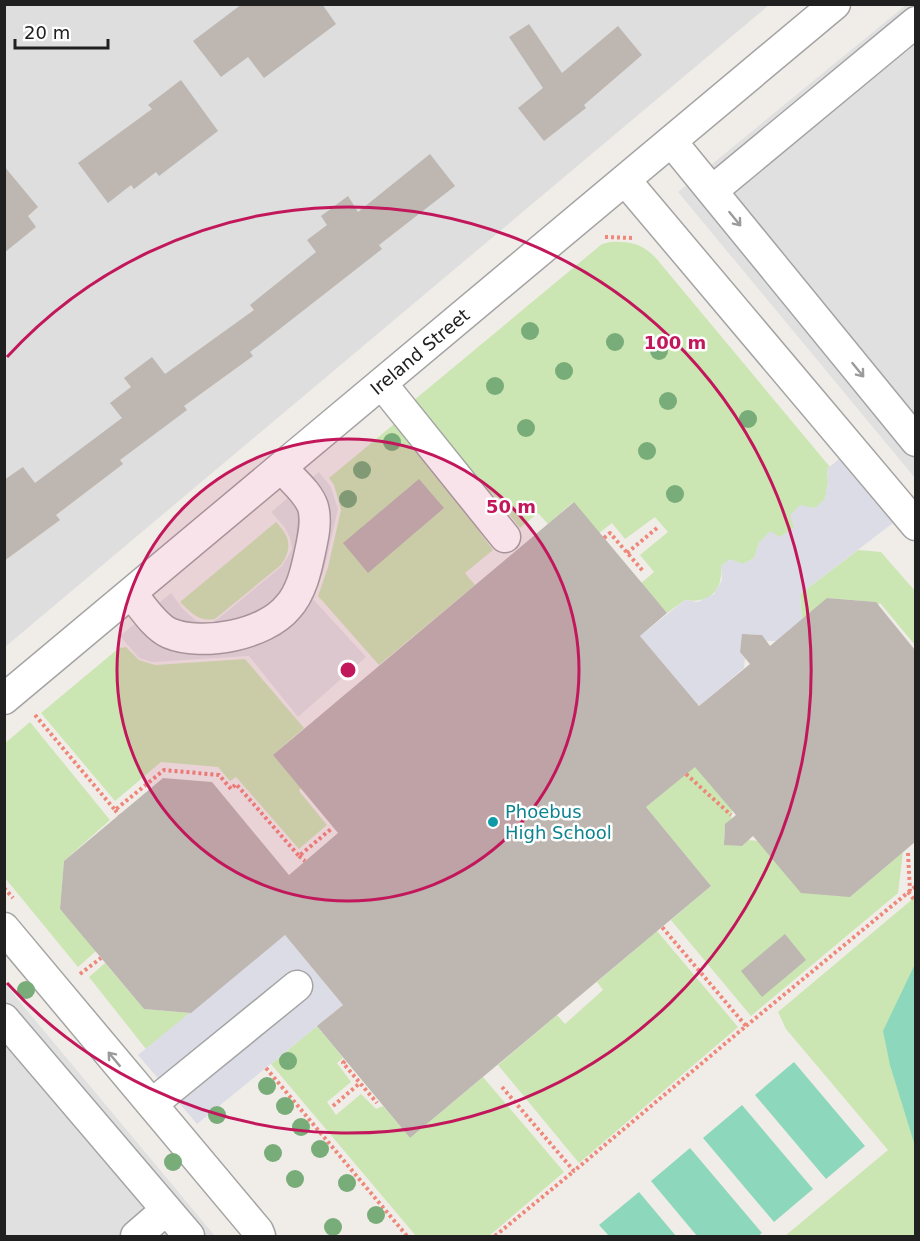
<svg xmlns="http://www.w3.org/2000/svg" width="920" height="1241" font-family="'DejaVu Sans',sans-serif">
<style>
.residential{fill:#dedede}
.grass{fill:#cbe5b3}
.pitch{fill:#8dd8bc}
.parking{fill:#e0e0e0}
.plaza{fill:#dcdce6}
.building{fill:#bdb6b1}
.lines{fill:none;stroke-linecap:round;stroke-linejoin:round}
.minor-casing{stroke:#a4a4a4;stroke-width:33}
.path{stroke:#ee887b;stroke-width:4;stroke-dasharray:3 3;stroke-linecap:butt}
.minor{stroke:#fff;stroke-width:30}
.tree{fill:#78ac79}
.oneway{stroke:#9b9b9b}
.ring{fill:none;stroke:#c2185b;stroke-width:3}
.culture-dot{fill:#0f9aa8;stroke:#fff;stroke-width:2}
.labels{text-anchor:middle;stroke-width:5;stroke-linejoin:round;paint-order:stroke}
.street-label{font-size:18px;fill:#202020;stroke:#fff}
.culture-label{font-size:18px;fill:#0d838f;stroke:#fff;text-anchor:start}
.centre{fill:#c2185b;stroke:#fff;stroke-width:3}
.ring-label{font-size:18px;text-anchor:middle;font-weight:bold;fill:#c2185b;stroke:#fff;stroke-width:5;stroke-linejoin:round;paint-order:stroke}
</style>
<rect width="100%" height="100%" fill="#f0ede8"/>
<path class="residential" d="M5,5H769L5,647Z"/>
<path class="grass" d="M611,242C630,241 642,244 655,257L830,467L827,469L828,482L825,499L794,528L780,537L759,543L754,558L743,564L729,560L721,566C723,591 710,604 685,600L667,613L641,583L654,572L640,555L668,532L655,517L625,539L612,523L599,533L573,502L548,524L538,513L520,528L492,493L485,497L407,406L602,244Z
M399,420L476,515L471,520L493,550L465,573L475,585L379,665L318,596L328,567L341,510L334,485L329,478Z
M276,522C290,536 293,548 281,565L215,619C199,622 191,613 180,602Z
M858,550L881,552L915,591V645L880,603L878,605L875,602L828,598L802,620L800,594Z
M126,647L139,660L155,665L245,659L304,728L273,755L301,788L299,791L327,825L299,849L236,777L230,781L218,767L161,762L115,801L41,713L119,648Z
M30,722L110,820L64,861L60,909L96,951L78,967L5,878L4,744Z
M695,766L732,810L731,820L725,825L724,839L729,845L742,846L748,840L758,841L850,897L903,852L898,893L751,1016L671,920L711,886L646,807Z
M915,897V1236H785L888,1150L786,1029L778,1012Z
M657,931L738,1027L579,1163L498,1065L557,1015L565,1024L603,990L597,982Z
M105,963L144,1009L191,1013L146,1049L89,977Z
M317,1026L343,1058L337,1063L351,1082L327,1102L336,1115L361,1094L376,1109L383,1106L410,1138L483,1077L564,1172L489,1236H416L271,1064Z"/>
<path class="pitch" d="M915,964V1146L890,1065L883,1031Z
M794,1062L865,1146L826,1179L755,1095Z
M742,1105L813,1189L774,1222L703,1138Z
M690,1148L762,1233L758,1236H697L651,1181Z
M639,1192L676,1236H609L599,1225Z"/>
<path class="parking" d="M906,5H915V478L678,192Z
M319,472L331,487L338,509L324,570L313,599L366,657L298,717L249,656L152,662L139,658L120,636L171,593L183,609L195,620L204,623L212,622L219,618L282,566L292,549L290,538L285,528L271,512Z
M5,984L215,1236H5Z"/>
<path class="plaza" d="M839,459L893,523L800,594L802,620L776,641H766L761,635L747,634L742,638L740,652L745,658L744,668L699,706L640,636L685,600L698,602L714,594L722,580L721,566L730,559L743,564L754,558L759,543L770,531L780,537L794,528L790,515L800,505L815,508L825,499L828,482L827,469Z
M285,935L343,1005L197,1124L138,1055Z"/>
<path class="building" d="M242,4H322L336,24L264,78L248,57L221,77L193,41Z
M529,24L562,73L618,26L642,55L584,105L586,108L544,141L518,108L543,88L509,37Z
M181,80L218,131L159,176L156,172L134,189L131,185L108,203L78,163L152,109L148,105Z
M430,154L455,186L379,245L382,249L250,352L253,356L184,406L187,410L120,460L123,464L56,515L60,520L4,561V480L23,467L35,483L122,418L110,403L131,387L124,378L152,357L165,374L254,310L250,305L316,252L307,240L327,225L321,216L348,196L358,212Z
M4,166L38,207L28,216L36,227L4,253Z
M419,479L444,508L368,573L343,543Z
M574,502L667,613L640,636L699,706L750,664L740,652L742,634L762,635L770,646L827,598L876,602L915,650V842L850,897L801,893L753,836L742,846L724,845L725,824L736,815L695,767L646,807L711,886L410,1138L317,1026L343,1005L285,935L191,1013L144,1009L60,909L64,861L163,778L212,782L289,875L338,833L273,755Z
M785,934L806,960L762,997L741,971Z"/>
<g class="lines">
<defs>
<path id="minor" d="M671,141L916,441
M625,180L916,525
M712,191L916,22
M382,384L505,537
M131,593C142,606 154,626 169,633C202,647 265,635 288,607C301,593 306,571 310,552C313,538 317,521 313,507C308,492 292,480 282,468
M4,699L835,4
M4,928L258,1231L260,1236
M4,1019L189,1236
M152,1104L297,986
M136,1236L166,1210"/>
</defs>
<use href="#minor" class="minor-casing"/>
<path class="path" d="M605,237L633,238
M604,538L610,533L643,571
M627,553L657,528
M35,715L115,810L164,770L219,775L231,789L236,784L299,856L331,829
M686,774L731,815
M115,810L119,815
M908,853L910,891
M299,856L305,861
M4,888L13,898
M908,892L916,902
M80,974L101,958
M746,1026L916,886
M345,1061L343,1063L377,1103
M266,1068L407,1236
M502,1087L574,1171L746,1026L662,927
M333,1106L360,1083
M495,1236L574,1171"/>
<use href="#minor" class="minor"/>
</g>
<g class="tree">
<circle cx="530" cy="331" r="9"/>
<circle cx="615" cy="342" r="9"/>
<circle cx="659" cy="351" r="9"/>
<circle cx="564" cy="371" r="9"/>
<circle cx="495" cy="386" r="9"/>
<circle cx="668" cy="401" r="9"/>
<circle cx="748" cy="419" r="9"/>
<circle cx="526" cy="428" r="9"/>
<circle cx="392" cy="442" r="9"/>
<circle cx="647" cy="451" r="9"/>
<circle cx="362" cy="470" r="9"/>
<circle cx="675" cy="494" r="9"/>
<circle cx="348" cy="499" r="9"/>
<circle cx="26" cy="990" r="9"/>
<circle cx="288" cy="1061" r="9"/>
<circle cx="267" cy="1086" r="9"/>
<circle cx="285" cy="1106" r="9"/>
<circle cx="217" cy="1115" r="9"/>
<circle cx="301" cy="1127" r="9"/>
<circle cx="320" cy="1149" r="9"/>
<circle cx="273" cy="1153" r="9"/>
<circle cx="173" cy="1162" r="9"/>
<circle cx="295" cy="1179" r="9"/>
<circle cx="347" cy="1183" r="9"/>
<circle cx="376" cy="1215" r="9"/>
<circle cx="333" cy="1227" r="9"/>
</g>
<defs><path id="oneway-shaft" d="M-6 0H5M1.5-3L5.5 0L1.5 3" fill="none" stroke-width="1.6" stroke-linecap="round" stroke-linejoin="round" transform="scale(1.5)"/></defs>
<g class="oneway">
<use href="#oneway-shaft" transform="translate(735 219) rotate(51)"/>
<use href="#oneway-shaft" transform="translate(858 370) rotate(51)"/>
<use href="#oneway-shaft" transform="translate(114 1059) rotate(-130)"/>
</g>
<circle cx="348" cy="670" r="231" fill="#c2185b" fill-opacity=".12"/>
<g class="ring">
<circle cx="348" cy="670" r="231"/>
<path d="M7 357A463 463 0 1 1 7 983"/>
</g>
<circle class="culture-dot" cx="493" cy="822" r="6"/>
<g class="labels">
<g class="street-label">
<text transform="translate(420 352) rotate(-40)" y="6">Ireland Street</text>
</g>
<g class="culture-label">
<text x="505" y="818">Phoebus<tspan x="505" dy="21">High School</tspan></text>
</g>
</g>
<circle cx="348" cy="670" r="9" class="centre"/>
<g class="ring-label">
<text x="675" y="349">100 m</text>
<text x="511" y="513">50 m</text>
</g>
<rect width="920" height="1241" fill="none" stroke="#202020" stroke-width="12"/>
<path d="M15 39v9h93v-9" fill="none" stroke="#202020" stroke-width="3"/>
<text x="24" y="39" font-size="18" fill="#202020" stroke="#ffffff" stroke-width="4.5" paint-order="stroke">20 m</text>
</svg>
